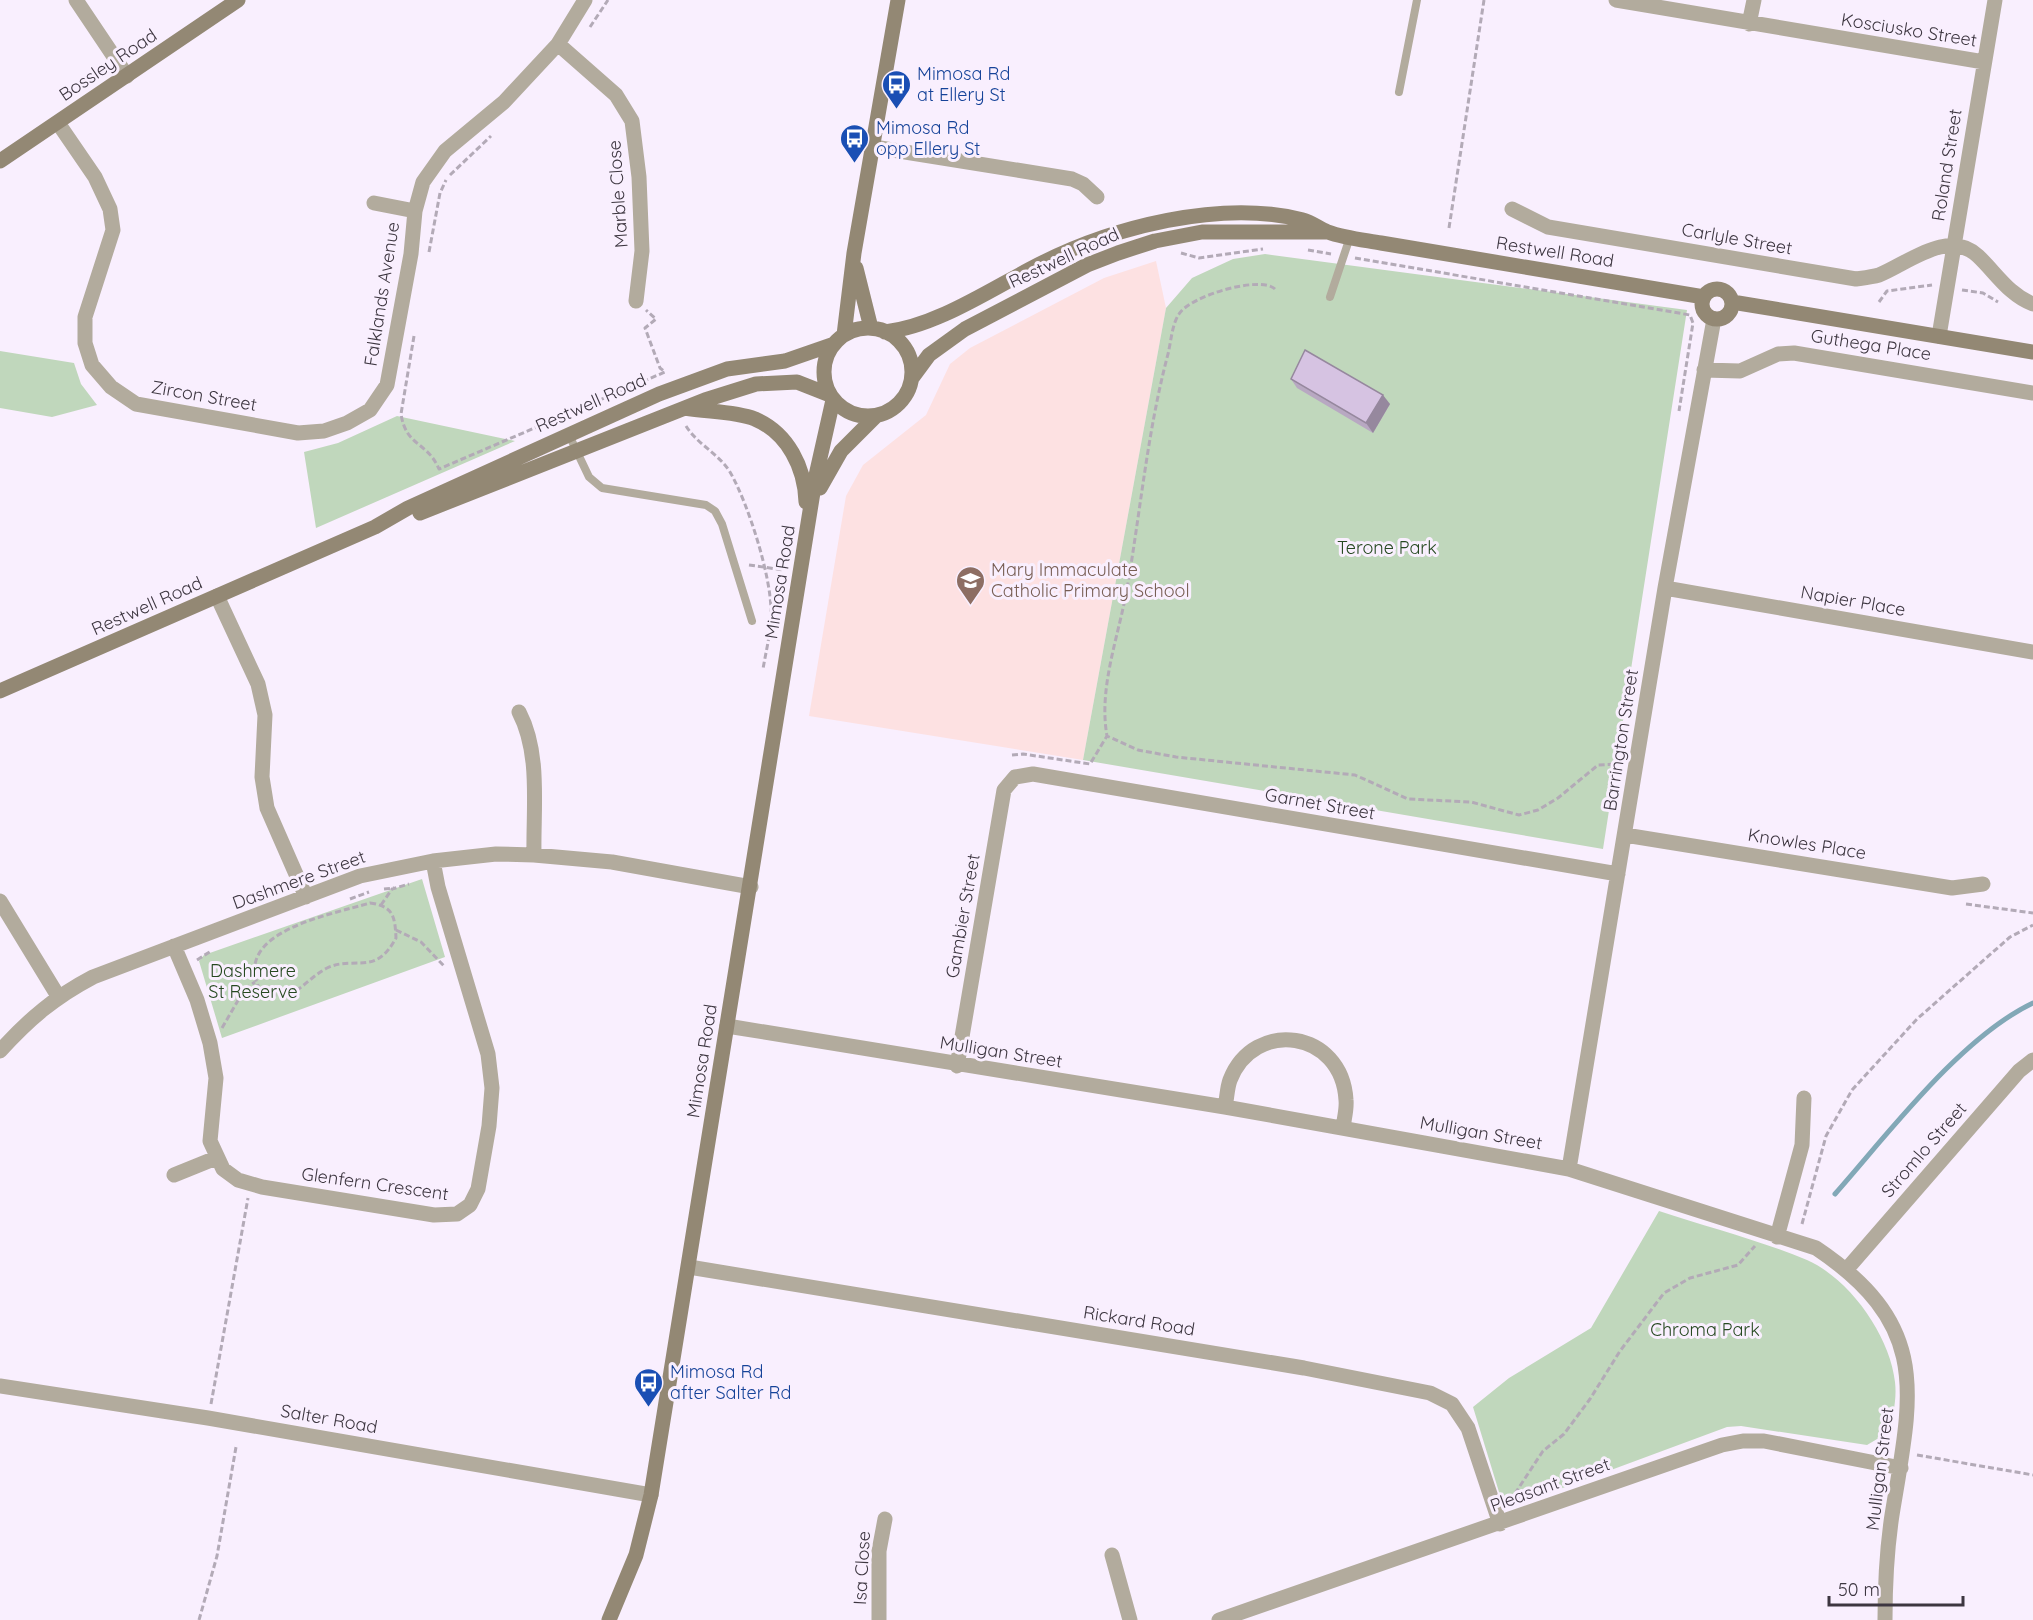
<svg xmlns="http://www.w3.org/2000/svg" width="2033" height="1620" font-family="Quicksand,sans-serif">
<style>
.education{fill:#fde1e2}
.green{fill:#c0d7bc}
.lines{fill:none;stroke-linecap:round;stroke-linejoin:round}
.stream{stroke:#82a8b7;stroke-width:5}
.path{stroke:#b3aab7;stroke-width:3;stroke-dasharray:6 3;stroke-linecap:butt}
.lane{stroke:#b2ab9d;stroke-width:8}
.street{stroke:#b2ab9d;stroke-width:15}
.secondary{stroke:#938874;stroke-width:15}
.wall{fill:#b8a8c2}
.shaded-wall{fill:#96889e}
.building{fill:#d6c3e2;stroke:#96889e;stroke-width:1.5}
.labels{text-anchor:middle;stroke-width:6;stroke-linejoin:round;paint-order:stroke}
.street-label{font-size:18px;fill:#3d3640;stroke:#f9effe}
.transit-label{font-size:18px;fill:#164399;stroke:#f9effe;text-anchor:start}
.park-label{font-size:18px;fill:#264920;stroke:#f9effe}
.education-label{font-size:18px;fill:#785e54;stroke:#f9effe;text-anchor:start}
</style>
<rect width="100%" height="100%" fill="#f9effe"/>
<path class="education" d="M1156,261L1166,308L1083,760L809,716L846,496L863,465L926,415L950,364L970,348L1104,278Z"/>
<path class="green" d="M1265,254L1687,310L1603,849L1083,760L1166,308L1192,278L1233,259Z
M0,351L74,363L81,384L97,405L52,417L0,408Z
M397,416L515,441L316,528L304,452L338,443Z
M422,879L445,957L222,1038L199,961L204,955Z
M1659,1211C1707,1227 1762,1241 1807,1260C1850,1279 1890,1336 1895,1382C1897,1399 1893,1416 1889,1432L1867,1445L1741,1426L1727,1427L1519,1504L1505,1502L1499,1492L1473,1407L1509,1378L1591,1328Z"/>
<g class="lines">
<path class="stream" d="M1835,1194C1888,1134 1961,1037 2033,1003"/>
<path class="path" d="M590,27L608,0
M450,175L491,136
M1449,228L1484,0
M1308,250L1331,254
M429,252L440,193L446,180
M1181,253L1199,258L1263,249
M1355,258L1690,315L1693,323L1679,411
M1275,289C1260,275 1190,296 1179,314C1172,324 1171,342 1168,354C1148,429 1141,506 1128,583C1120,633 1098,686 1107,736L1138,750L1176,757L1355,775L1408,799L1471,802L1519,815L1538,810L1558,798L1598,765L1619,764
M1962,290L1983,293L1998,302
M1879,302L1887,291L1932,285
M414,336L401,414C406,447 427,441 439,469L665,372L660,368L645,328L656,319L646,310
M686,426C697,444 718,453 730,472C748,503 772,578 771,614C771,632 766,651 763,669
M749,565L784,570
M1012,755L1023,754L1090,764L1107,736
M384,889L394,888
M350,899L369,892
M370,903C393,906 395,916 396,938C375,977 355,955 327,968C301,982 296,1004 261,992C228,932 330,915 370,903Z
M1966,904L2033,913
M381,905L392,889L409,884
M396,930L421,942L444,966
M197,960L211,951
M222,1028L244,990L255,982
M1802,1224L1826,1136L1852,1090L1917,1019L2010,937L2033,925
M211,1404L248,1198
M1917,1455L2033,1475
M1510,1501L1543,1451L1564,1434L1590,1399L1620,1351L1664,1293L1690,1278L1738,1265L1755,1246
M199,1620L217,1556L236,1447"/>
<path class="lane" d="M1399,92L1417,0
M1330,297L1350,237
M569,435L589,477L602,488L706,505L715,511L722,524L752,621"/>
<path class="street" d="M76,0L127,76
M1616,0L1984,62
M1749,24L1754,0
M558,44L616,95L632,121L639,177L642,251L636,301
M58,123L95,177L110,209L113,230L85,317V343L92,365L111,387L136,404L298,433L324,431L347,423L370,410L387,385L411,254L415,211L423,182L445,151L504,102L558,44L585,0
M874,147L1072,179L1083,184L1097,197
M374,203L415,211
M1512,209L1548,227L1856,279C1863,278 1872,277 1879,275C1907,264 1948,228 1978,256C1996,273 2009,295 2033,304
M1939,336L1995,0
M1704,370L1740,371L1778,354L1794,353L2033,393
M1665,588L2033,652
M217,596L258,684L265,715L262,777L267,808L306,897
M519,712C541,754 533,808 534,855
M1625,835L1952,888L1983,884
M0,901L58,996
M174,946L197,1000L210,1043L216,1078L210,1141L223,1169L238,1180L262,1187L434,1215L457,1214L470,1205L478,1189L489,1126L492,1088L488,1054L438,887L433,861
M727,1026L1225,1107L1569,1169L1816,1248C1932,1326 1912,1393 1892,1515C1887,1548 1885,1586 1885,1620
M0,1051C29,1019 55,997 93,977L360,876L433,861L496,854L534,855L612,862L751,887
M957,1066L1004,790L1015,777L1033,774L1618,874
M1225,1107C1227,1098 1227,1088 1230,1080C1254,1018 1342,1030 1346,1100C1347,1109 1344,1119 1343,1128
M1569,1169L1665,588L1714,319
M174,1175L216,1158
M1777,1237L1802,1145L1804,1098
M689,1267L1304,1368L1430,1393L1452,1404L1468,1428L1500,1524
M1847,1269L2019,1071L2033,1060
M0,1386L208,1418L651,1495
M1112,1555L1130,1620
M879,1620V1551L885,1519
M1219,1620L1722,1445L1743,1441H1764L1901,1468"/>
<path class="secondary" d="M0,161L238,0
M856,268L871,328
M1702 304a15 15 0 1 1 30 0a15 15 0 1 1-30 0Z
M1732,302L2033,352
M824 372a44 44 0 1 1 88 0a44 44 0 1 1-88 0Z
M885,332C937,326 991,289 1038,265C1112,227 1221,199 1303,220C1312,222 1319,229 1328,232C1344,238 1364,240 1381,243L1704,297
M844,335L854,253L898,0
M912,378L929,355L965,329L1087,265L1118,253L1155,241L1202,232H1327
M685,408C707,412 734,411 755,419C788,433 805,468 806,502
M820,488L841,451L876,416
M420,513L705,400L756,384L797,382L830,395
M0,691L375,527L408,508L659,394L727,369L785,361L834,344
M609,1620L636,1555L651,1495L815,480L833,400"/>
</g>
<path class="wall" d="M1291,379L1390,404L1373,433L1297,388Z"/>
<path class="shaded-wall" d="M1383,395L1390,404L1373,433L1366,423Z"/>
<path class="building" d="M1305,350L1383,395L1366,423L1291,379Z"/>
<defs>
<symbol id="bus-pin" viewBox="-11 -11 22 30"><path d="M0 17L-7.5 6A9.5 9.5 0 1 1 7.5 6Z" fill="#1a4fb4" stroke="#f9effe"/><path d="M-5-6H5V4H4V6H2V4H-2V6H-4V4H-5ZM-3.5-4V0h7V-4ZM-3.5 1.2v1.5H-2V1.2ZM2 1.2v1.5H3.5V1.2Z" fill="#fff"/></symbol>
<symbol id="school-pin" viewBox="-11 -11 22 30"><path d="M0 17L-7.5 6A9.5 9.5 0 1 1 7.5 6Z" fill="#8d6e63" stroke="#f9effe"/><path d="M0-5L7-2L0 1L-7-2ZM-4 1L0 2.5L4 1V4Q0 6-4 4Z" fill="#fff"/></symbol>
</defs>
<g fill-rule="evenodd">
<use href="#bus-pin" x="880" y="68" width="33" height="45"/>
<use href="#bus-pin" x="838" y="122" width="33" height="45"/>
<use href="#school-pin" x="954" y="564" width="33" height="45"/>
<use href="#bus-pin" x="632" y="1366" width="33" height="45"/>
</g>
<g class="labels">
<g class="street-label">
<text transform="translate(1909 30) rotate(9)" y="6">Kosciusko Street</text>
<text transform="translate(108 65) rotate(-34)" y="6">Bossley Road</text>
<text transform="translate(1947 165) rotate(-81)" y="6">Roland Street</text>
<text transform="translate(618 194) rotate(-94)" y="6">Marble Close</text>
<text transform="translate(1737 239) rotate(10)" y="6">Carlyle Street</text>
<text transform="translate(1555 252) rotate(9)" y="6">Restwell Road</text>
<text transform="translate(1064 258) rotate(-25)" y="6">Restwell Road</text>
<text transform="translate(382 294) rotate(-81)" y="6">Falklands Avenue</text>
<text transform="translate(1871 345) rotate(9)" y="6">Guthega Place</text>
<text transform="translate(204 396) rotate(10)" y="6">Zircon Street</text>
<text transform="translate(591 403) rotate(-24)" y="6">Restwell Road</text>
<text transform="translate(780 582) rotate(-81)" y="6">Mimosa Road</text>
<text transform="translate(1853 601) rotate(10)" y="6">Napier Place</text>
<text transform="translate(147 606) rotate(-24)" y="6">Restwell Road</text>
<text transform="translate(1621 740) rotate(-81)" y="6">Barrington Street</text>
<text transform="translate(1320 804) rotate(10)" y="6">Garnet Street</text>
<text transform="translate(1807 844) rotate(9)" y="6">Knowles Place</text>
<text transform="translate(299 880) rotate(-20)" y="6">Dashmere Street</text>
<text transform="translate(963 916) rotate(-80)" y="6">Gambier Street</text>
<text transform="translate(1001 1052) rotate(9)" y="6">Mulligan Street</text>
<text transform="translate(702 1061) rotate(-81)" y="6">Mimosa Road</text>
<text transform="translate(1481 1133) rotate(10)" y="6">Mulligan Street</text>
<text transform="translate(1924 1150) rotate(-49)" y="6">Stromlo Street</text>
<text transform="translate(375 1184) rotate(8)" y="6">Glenfern Crescent</text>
<text transform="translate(1139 1321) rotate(9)" y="6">Rickard Road</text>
<text transform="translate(329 1419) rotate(10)" y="6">Salter Road</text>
<text transform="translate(1880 1469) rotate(-83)" y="6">Mulligan Street</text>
<text transform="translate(1550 1485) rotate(-20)" y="6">Pleasant Street</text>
<text transform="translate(862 1568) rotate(-87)" y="6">Isa Close</text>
</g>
<g class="transit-label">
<text x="917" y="80">Mimosa Rd<tspan x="917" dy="21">at Ellery St</tspan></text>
<text x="876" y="134">Mimosa Rd<tspan x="876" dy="21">opp Ellery St</tspan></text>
<text x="670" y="1378">Mimosa Rd<tspan x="670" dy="21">after Salter Rd</tspan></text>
</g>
<g class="park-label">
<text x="1387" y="554">Terone Park</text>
<text x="253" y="977">Dashmere<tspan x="253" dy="21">St Reserve</tspan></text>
<text x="1705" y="1336">Chroma Park</text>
</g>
<g class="education-label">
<text x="991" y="576">Mary Immaculate<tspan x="991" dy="21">Catholic Primary School</tspan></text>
</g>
</g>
<path d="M1829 1596v9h134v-9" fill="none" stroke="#3d3640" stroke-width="3"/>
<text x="1838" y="1596" font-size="18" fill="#3d3640" stroke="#f9effe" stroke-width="4.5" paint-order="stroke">50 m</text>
</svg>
